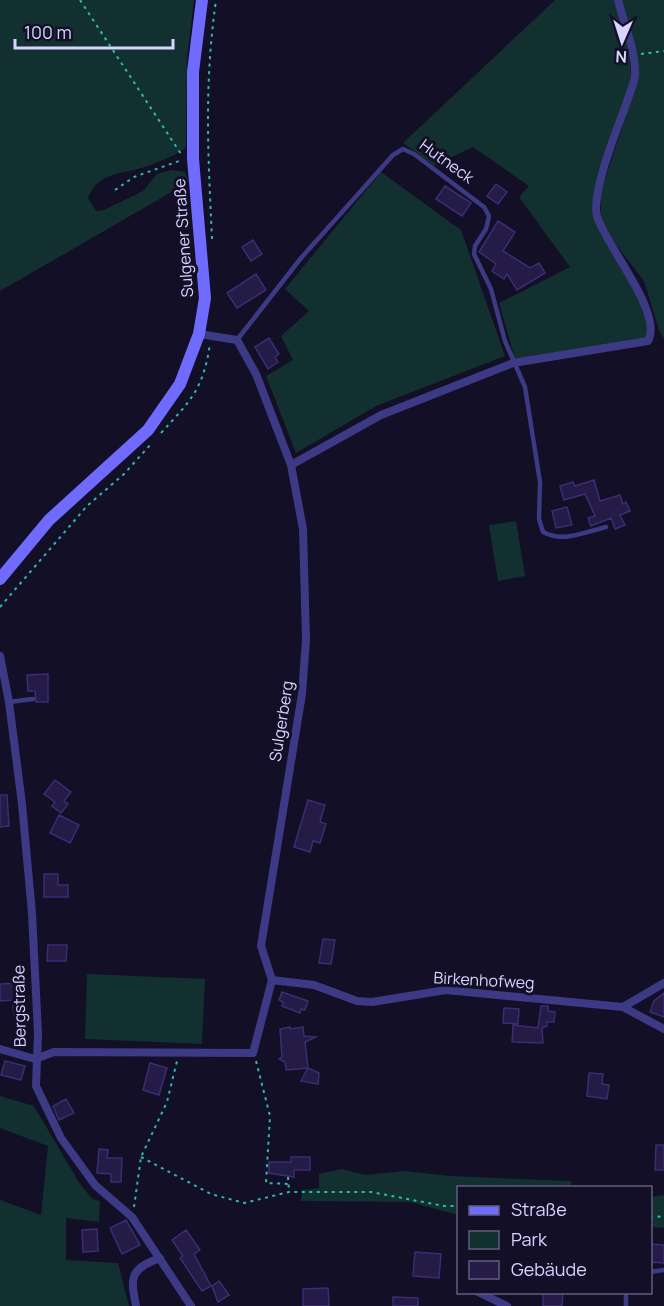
<svg xmlns="http://www.w3.org/2000/svg" width="664" height="1306" font-family="Manrope,sans-serif">
<style>
.green{fill:#12302f}
.building{fill:#241b47;stroke:#3b2d73;stroke-width:1.5}
.lines{fill:none;stroke-linecap:round;stroke-linejoin:round}
.path{stroke:#2fb8b0;stroke-width:2;stroke-dasharray:3 4.5;stroke-linecap:butt}
.lane{stroke:#3d3a85;stroke-width:4.5}
.street{stroke:#3d3a85;stroke-width:8}
.secondary{stroke:#6f6bff;stroke-width:12}
.labels{text-anchor:middle;stroke-width:6;stroke-linejoin:round;paint-order:stroke}
.street-label{font-size:16px;fill:#d9d4ff;stroke:#130f26}
</style>
<rect width="100%" height="100%" fill="#130f26"/>
<path class="green" d="M0,0H194L187,58L186,148C171,157 156,164 138,169C117,174 96,175 88,198L96,211L104,210L143,191L157,174L171,170L185,172L189,182L0,291Z
M555,0H614C623,25 630,50 631,77L593,212L608,247L635,286L651,326L646,340L515,359L499,303L570,267L519,197L529,186L473,147L434,166L403,143Z
M621,0H664V339L659,330L644,281L614,242L601,218V191L637,83Z
M381,172L461,230L505,356L376,406L296,453L266,376L293,360L281,336L309,311L285,289Z
M516,521L525,576L498,581L489,525Z
M87,974L205,979L202,1044L85,1039Z
M0,1096L34,1106L78,1181L92,1199L100,1201L99,1222L66,1218V1260L118,1263L129,1306H0V1200L41,1215L48,1146L0,1128Z
M342,1169L365,1175L404,1171L450,1176L571,1181V1187L458,1188V1215L410,1202L301,1201L302,1190L319,1188V1174Z
M664,1195V1228L651,1227V1197Z"/>
<path class="building" d="M496,184L507,192L498,204L487,196Z
M445,186L471,203L462,216L436,199Z
M498,221L515,232L503,251L530,268L539,263L545,273L517,290L507,274L504,279L492,271L496,264L479,252Z
M253,240L262,254L251,261L242,247Z
M256,274L266,290L237,308L227,293Z
M269,338L279,354L275,357L278,362L268,369L255,347Z
M594,480L600,501L620,495L623,504L626,502L630,511L620,515L625,525L615,529L611,518L591,526L588,518L595,516L585,494L564,500L560,486L573,482L575,486Z
M567,507L572,525L556,528L552,511Z
M48,674V702H36L35,691H28L27,675Z
M55,780L71,792L64,801L68,804L61,813L52,806L55,802L44,794Z
M0,795H7L9,826L0,827Z
M308,800L325,805L320,822L326,824L320,843L313,841L310,852L294,847Z
M59,815L79,825L70,843L50,833Z
M44,874H58V885H68V897H44Z
M323,939L335,940L331,964L319,963Z
M48,945H67L66,961H47Z
M16,983L18,988L24,987L26,1014L14,1015L12,1000L0,1001V984Z
M282,992L308,1001L305,1010L301,1009L300,1013L282,1006L283,1002L279,1000Z
M664,993V1017L650,1012L654,1001Z
M541,1006H548V1011L555,1012L554,1022H547V1026L542,1028L543,1043L512,1042L513,1025L538,1028Z
M504,1008L519,1009L518,1024L503,1023Z
M290,1027V1029L303,1027L304,1036L316,1037L305,1042L308,1068L286,1070L285,1062L279,1059L282,1057L280,1029Z
M5,1061L25,1066L21,1080L1,1075Z
M150,1063L167,1068L159,1095L143,1090Z
M308,1068L319,1073L318,1084L301,1081Z
M589,1073L603,1074L602,1084L609,1085L607,1099L587,1096Z
M66,1099L74,1113L59,1120L53,1106Z
M656,1145H664V1170H655Z
M99,1149L108,1150L107,1158H122L121,1182H111V1174L97,1173Z
M291,1157H310V1170H294V1177L269,1173V1162H291Z
M126,1220L140,1245L122,1254L110,1228Z
M97,1229L98,1251L83,1252L82,1230Z
M186,1230L200,1250L194,1254L211,1286L202,1291L180,1258L183,1256L172,1240Z
M651,1244L664,1245V1263L651,1262Z
M415,1252L441,1254L439,1278L413,1276Z
M219,1281L229,1295L218,1302L212,1286Z
M328,1288L329,1306H303V1289Z
M543,1293H563L562,1306H543Z
M393,1297L418,1298V1306H393Z"/>
<g class="lines">
<path class="path" d="M80,0L181,154
M641,54L664,51
M115,190L134,177L182,160
M212,239C208,154 204,85 216,0
M161,433C191,400 203,390 210,344
M0,607L87,506L124,474L151,444
M256,1061L270,1116L266,1183L289,1184
M141,1157L211,1194L244,1203L289,1192H371L444,1206H458
M288,1177L289,1192
M134,1207L141,1157L167,1102L177,1061
M650,1216L664,1217"/>
<path class="lane" d="M237,340L301,258L393,155L403,149L414,154L484,207L489,216L486,229L475,246L474,254L491,289L505,341L525,387L540,482L539,519L543,532C563,543 585,532 606,527
M9,702L33,699
M650,1272L664,1270
M626,1292V1306"/>
<path class="street" d="M199,334L237,340L256,374L291,465L303,529L306,640L302,694L261,946L272,980
M291,465L381,415L513,363L648,341C664,313 605,245 597,216C591,192 618,127 627,102C629,94 634,84 635,76C636,51 624,24 618,0
M0,656L9,702L22,804L32,913L38,1033L36,1086L61,1138L95,1185L132,1217L191,1306
M272,980L314,985L357,1001L372,1002L446,990L623,1007L664,1029
M623,1007L664,983
M0,1049L35,1059
M35,1059L54,1052L253,1053L272,980
M478,1292L507,1306
M136,1306C130,1277 130,1269 160,1258"/>
<path class="secondary" d="M0,579L49,520L148,430L180,384L199,334L205,298L193,159V72L202,0"/>
</g>
<g class="labels">
<g class="street-label">
<text transform="translate(447 161) rotate(36)" y="6">Hutneck</text>
<text transform="translate(183 238) rotate(-94)" y="6">Sulgener Straße</text>
<text transform="translate(281 721) rotate(-81)" y="6">Sulgerberg</text>
<text transform="translate(484 980) rotate(3)" y="6">Birkenhofweg</text>
<text transform="translate(19 1006) rotate(-91)" y="6">Bergstraße</text>
</g>
</g>
<rect x="457" y="1186" width="195" height="108" fill="#130f26" stroke="#625e7d" stroke-width="1.5"/>
<rect x="469" y="1206" width="30" height="9" fill="#6f6bff" stroke="#625e7d" stroke-width="1.5"/>
<text x="511" y="1216" font-size="18" fill="#d9d4ff">Straße</text>
<rect x="469" y="1231" width="30" height="18" fill="#12302f" stroke="#625e7d" stroke-width="1.5"/>
<text x="511" y="1246" font-size="18" fill="#d9d4ff">Park</text>
<rect x="469" y="1261" width="30" height="18" fill="#241b47" stroke="#625e7d" stroke-width="1.5"/>
<text x="511" y="1276" font-size="18" fill="#d9d4ff">Gebäude</text>
<g transform="translate(622 42) rotate(183)" stroke="#130f26" stroke-width="4.5" paint-order="stroke">
<path d="M0-4.5L10 22L0 15L-10 22Z" fill="#d9d4ff"/>
<text y="-9" font-size="16" font-weight="bold" text-anchor="middle" fill="#d9d4ff">N</text>
</g>
<path d="M15 39v9h158v-9" fill="none" stroke="#d9d4ff" stroke-width="3"/>
<text x="24" y="39" font-size="18" fill="#d9d4ff" stroke="#130f26" stroke-width="4.5" paint-order="stroke">100 m</text>
</svg>
